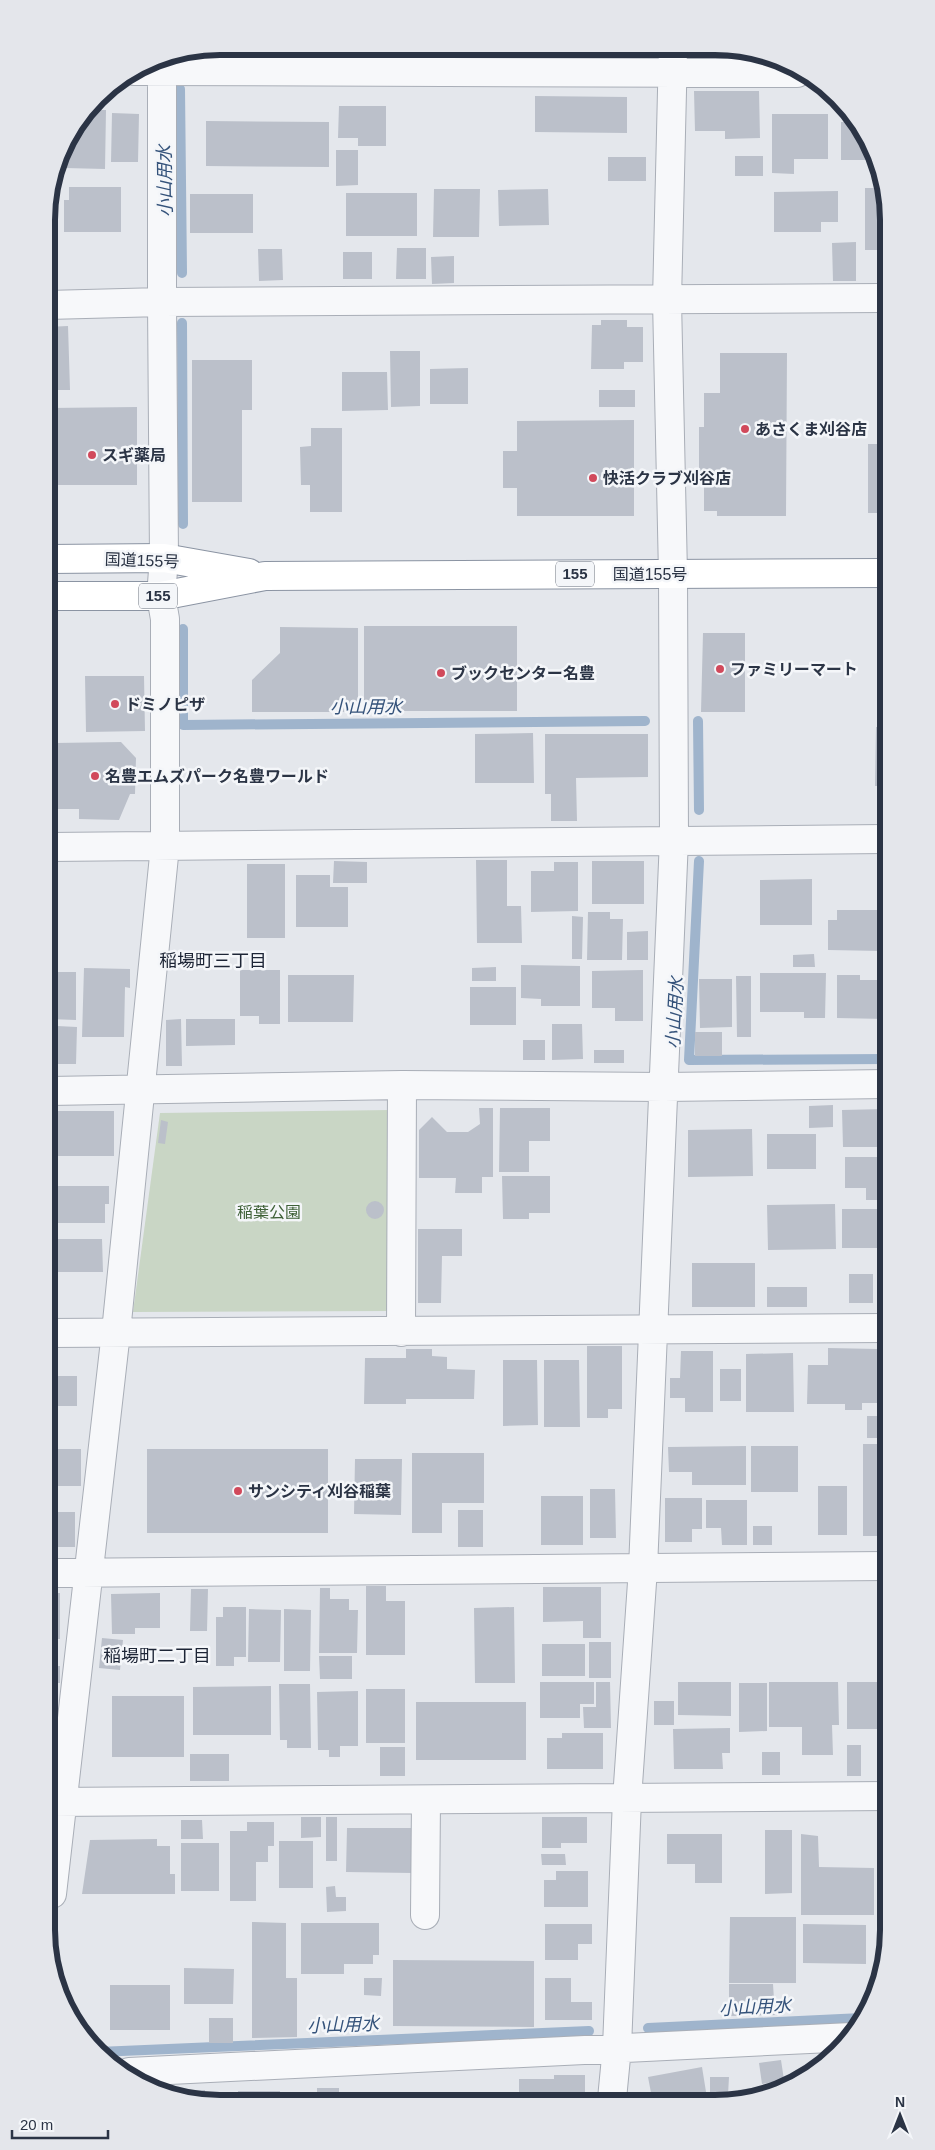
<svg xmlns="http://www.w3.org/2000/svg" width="935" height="2150" font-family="Arial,'Noto Sans JP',sans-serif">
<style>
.green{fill:#c9d6c5}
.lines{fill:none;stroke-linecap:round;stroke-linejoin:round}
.stream{stroke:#9fb4cc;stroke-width:10}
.building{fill:#bbc0ca}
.minor-casing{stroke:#a9aeb7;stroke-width:30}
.trunk-casing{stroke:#8b94a3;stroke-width:30}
.minor{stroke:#f7f8fa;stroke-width:28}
.trunk{stroke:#fff;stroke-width:28}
.poi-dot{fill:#d1495b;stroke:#f4f6f9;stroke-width:2}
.labels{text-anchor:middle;stroke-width:5;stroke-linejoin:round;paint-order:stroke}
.shield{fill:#f4f6f9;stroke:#676e7b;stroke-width:1}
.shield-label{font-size:15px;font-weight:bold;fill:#2b3445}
.poi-label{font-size:16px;font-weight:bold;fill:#2b3445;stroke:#f4f6f9;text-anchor:start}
.street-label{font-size:16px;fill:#2b3445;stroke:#f4f6f9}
.park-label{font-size:16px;fill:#3f6138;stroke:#f4f6f9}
.water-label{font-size:18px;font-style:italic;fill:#34527a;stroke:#f4f6f9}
.neighbourhood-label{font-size:18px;fill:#1d2536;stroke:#f4f6f9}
.rim{fill:none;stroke:#2b3445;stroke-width:6}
</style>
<rect width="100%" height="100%" fill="#e4e7ec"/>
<path class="green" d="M391,1110V1311L133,1312L160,1113Z"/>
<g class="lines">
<path class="stream" d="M180,89L182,273
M182,323L183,524
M183,629V725L645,721
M698,721L699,810
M699,861L689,1060L886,1059
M648,2028L862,2018
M98,2052L589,2031"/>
</g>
<path class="building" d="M458,48H491V51H458Z
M694,91H759L760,138L725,139V131H695Z
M535,96L627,97V133L535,132Z
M339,106H386V146H358V138H338Z
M90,110H106L105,169L65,168V142L75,128H78V124Z
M112,113L139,114L138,162H111Z
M772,114H828V159H794V174L772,173Z
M206,121L329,122V167L206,166Z
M841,122H856L865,133L876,160H841Z
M336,150H358V185L336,186Z
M735,156H763V176H735Z
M608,157H646V181H608Z
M69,187H121V232H64V200H69Z
M865,188H883V250H865Z
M434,189H480L479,237H433Z
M548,189L549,225L499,226L498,190Z
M838,191V222H821V232H774V192Z
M346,193H417V236H346Z
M190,194H253V233H190Z
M856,242V281H833L832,243Z
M397,248H426V279H396Z
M258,249H282L283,280L259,281Z
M343,252H372V279H343Z
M454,256V283L432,284L431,257Z
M601,320H627V327H643V362H624V369H591L592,325H601Z
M68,326L70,390H47V327Z
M390,351H420V406L391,407Z
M720,353H787L786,516H717V511H704V472H699V427H704V393H720Z
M192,360H252V410H242V502H192Z
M468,368V404H430V369Z
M342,372H387L388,410L342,411Z
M599,390H635V407H599Z
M137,407V485H47V425H50V408Z
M634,420V516H517V488H503V451H517V421Z
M311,428H342V512H310V485H301L300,447L311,446Z
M868,444H884V513H868Z
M364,626H517V711H364Z
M280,627L358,628V712H252V680L280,653Z
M703,633H745V712H701Z
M85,676H144L145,731L86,732Z
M876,727H885V786H875Z
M533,733L534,783H475V734Z
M545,734H648V777L576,778L577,821H551V794H545Z
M121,742L136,758L135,794H130L119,820L79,819V809H55L54,743Z
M476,860H507V906H521L522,943H477Z
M334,861L367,862V883H333Z
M592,861H644V904H592Z
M554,862H578V911L531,912V871H554Z
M247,864H285V938H247Z
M296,875H330V887H348V927H296Z
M812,879V925H760V880Z
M837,910H882V951L828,950V920H837Z
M588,912H610V919H623L622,960H587Z
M572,916L583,917L582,959H572Z
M648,931V960H627V932Z
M814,954L815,967H793V955Z
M521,965L580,966V1006H541V999L521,998Z
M496,967V981H472V968Z
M84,968L130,969V988L125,987L124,1037H82Z
M240,970H280V1024H259V1016H240Z
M643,970V1021H615V1008H592V971Z
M49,972H76V1020L49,1019Z
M760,973H826L825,1018H804V1012H760Z
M288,975H354L353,1022H288Z
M837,975H860V980H885L886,1019L837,1018Z
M736,976H751V1037H737Z
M699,979H732V1027L700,1028Z
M470,987H516V1025H470Z
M181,1019L182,1066H166V1020Z
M186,1019H235V1045L186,1046Z
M552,1024H582L583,1059L552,1060Z
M57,1026L77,1027L76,1064H57Z
M695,1032H722V1056H695Z
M523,1040H545V1060H523Z
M594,1050H624V1063H594Z
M833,1105V1127L809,1128V1106Z
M479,1108H493V1177H482V1193H455L456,1178H419V1130L432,1117L447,1132H468L480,1124Z
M500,1108H550V1141H529V1172H499Z
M886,1109V1147H843L842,1110Z
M55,1111H114V1156H55Z
M161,1120L168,1122L165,1144L158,1143Z
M752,1129L753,1176L688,1177V1130Z
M767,1134H816V1169H767Z
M845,1157H886V1200H866V1188H845Z
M502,1176H550V1213H529V1219H503Z
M50,1186H109V1204H105V1223H50Z
M366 1210a9 9 0 1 1 18 0a9 9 0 1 1-18 0Z
M835,1204L836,1249L768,1250L767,1205Z
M842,1209H886V1248H842Z
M418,1229H462V1256H442L441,1303H418Z
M50,1239H102L103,1272H50Z
M692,1263H755V1307H692Z
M849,1274H873V1303H849Z
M767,1287H807V1307H767Z
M587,1346H622V1409H608V1418H587Z
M828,1348L878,1349L877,1403H862V1410H845V1404H807L808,1365H828Z
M406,1349H432V1356L447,1357V1369L475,1370L474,1399H406V1404H364L365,1358H406Z
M681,1351H713V1412H685V1398H670V1378H680Z
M793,1353L794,1412H746V1354Z
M503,1360H537L538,1425L503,1426Z
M544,1360H579L580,1427H544Z
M720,1369H741V1401H720Z
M50,1376H77V1406H50Z
M867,1416H887V1438H867Z
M863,1444H887V1536H863Z
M746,1446V1485H692V1472H669L668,1447Z
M751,1446H798V1492H751Z
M50,1449H81V1486H51Z
M147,1449H328V1533H147Z
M412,1453H484V1503H442V1533H412Z
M355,1459H402L401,1515L354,1514Z
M818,1486H847V1535H818Z
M590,1489H615L616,1538H590Z
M541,1496H583V1545H541Z
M665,1498H702V1529H692V1542H665Z
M706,1500H747V1545H722L721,1528H706Z
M458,1510H483V1547H458Z
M51,1512H75V1547H51Z
M753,1526H772V1545H753Z
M366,1586H386V1601H405V1655H366Z
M543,1587H601V1638H583V1621L543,1622Z
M320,1588H330V1599H349V1610H358L357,1653H319Z
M191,1589H208L207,1631H190Z
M51,1593H60V1639H51Z
M160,1593V1628H135V1634H112L111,1594Z
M223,1607H246V1657H234V1666H216V1617H223Z
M514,1607L515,1683H475L474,1608Z
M249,1609L281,1610L280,1662H248Z
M284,1609L311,1610L310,1671H284Z
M102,1638L123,1640L120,1670L99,1668Z
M589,1642H611V1678H589Z
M542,1644H585V1676H542Z
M319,1656H352V1679H320Z
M51,1666H60V1683H51Z
M540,1682H594V1704H580V1718H540Z
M596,1682H610L611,1728H584L583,1707H596Z
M678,1682H731V1716L678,1715Z
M769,1682H838L839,1725H832L833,1755H802V1727H769Z
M847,1682H888V1729H847Z
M739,1683H767V1731L739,1732Z
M279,1684H310L311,1748H287V1740H280Z
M271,1686V1735H193V1687Z
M366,1689H405V1743H366Z
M358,1691V1746H340V1757H329V1750H318L317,1692Z
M112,1696H184V1757H112Z
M654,1701H674V1725H654Z
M416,1702H526V1760H416Z
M730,1728V1753H722L723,1769H674L673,1729Z
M562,1733H603V1769H547V1738H562Z
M847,1745H861V1776H847Z
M380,1747H405V1776H380Z
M762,1752H780V1775H762Z
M190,1754H229V1781H190Z
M301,1817H321V1837L301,1838Z
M326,1817H337V1861H326Z
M542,1817H587V1843H561V1848H542Z
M181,1820H202L203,1839H181Z
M247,1822H274V1846H268V1862H256V1901H230V1831H247Z
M347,1828H412V1873L346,1872Z
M765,1830H792V1893L765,1894Z
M667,1834H722V1883H695V1864H667Z
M801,1834L818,1836L819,1867L874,1868V1915H801Z
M157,1839V1846H170V1874H175V1894H82L90,1840Z
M279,1841H313V1888H279Z
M181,1843H219V1891H181Z
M541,1854H565L566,1865H542Z
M556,1871H588V1907H544V1880H556Z
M335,1886L336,1897H346V1911L327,1912L326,1887Z
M730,1917H796V1983H729Z
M252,1922L286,1923V1978H297V2037L252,2038Z
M301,1923H379V1955H373V1964H344V1974H301Z
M545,1924H592V1944H578V1960H545Z
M803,1924L866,1925V1964L803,1963Z
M393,1960L534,1961V2027L393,2026Z
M184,1968L234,1969L233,2004H184Z
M364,1978H382L381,1996L364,1995Z
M545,1978H571V2002H592V2020H545Z
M729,1984H773L775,2015L729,2016Z
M110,1985H170V2030H110Z
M209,2018H233V2043H209Z
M781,2060L784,2080L762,2084L759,2063Z
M820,2063V2066L807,2077L805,2065Z
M702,2067L707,2098H652L648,2077Z
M554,2075H585V2099H519V2079H554Z
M710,2077H729L728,2095L710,2094Z
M796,2081L766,2095L765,2086Z
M758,2087L760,2098H739L738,2090Z
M317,2088H339V2100H317Z
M175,2090H205V2100H186L175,2095Z
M238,2091H280V2100H238Z"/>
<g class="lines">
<defs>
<path id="minor" d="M134,71L797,73
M47,305L162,302L883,298
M49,847L885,839
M49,1091L402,1085L664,1087L886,1084
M401,1332L402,1085
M50,1333L886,1328
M51,1573L887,1566
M52,1802L888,1796
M52,1894L116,1332L165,846V619L161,596L164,558L162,302V58
M425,1915L426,1800
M129,2072L852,2037
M612,2099L617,2047L627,1799L643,1568L674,839L673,574L667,300L673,49"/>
<path id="trunk" d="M48,559L164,558L249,573
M48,596H161L265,576L884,573"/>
</defs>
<use href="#minor" class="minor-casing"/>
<use href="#trunk" class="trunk-casing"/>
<use href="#minor" class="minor"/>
<use href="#trunk" class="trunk"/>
</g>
<g class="poi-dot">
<circle cx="745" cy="429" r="5"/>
<circle cx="92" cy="455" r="5"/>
<circle cx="593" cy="478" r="5"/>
<circle cx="720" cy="669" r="5"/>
<circle cx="441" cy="673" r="5"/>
<circle cx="115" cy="704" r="5"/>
<circle cx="95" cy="776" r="5"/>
<circle cx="238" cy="1491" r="5"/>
</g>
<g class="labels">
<g class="shield">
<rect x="556" y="561.5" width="38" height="25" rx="4"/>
<rect x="139" y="583.5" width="38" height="25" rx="4"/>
</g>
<g class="shield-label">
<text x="575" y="579">155</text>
<text x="158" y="601">155</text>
</g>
<g class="poi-label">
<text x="755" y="435">あさくま刈谷店</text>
<text x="102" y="461">スギ薬局</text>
<text x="603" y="484">快活クラブ刈谷店</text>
<text x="730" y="675">ファミリーマート</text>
<text x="451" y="679">ブックセンター名豊</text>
<text x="125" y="710">ドミノピザ</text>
<text x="105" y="782">名豊エムズパーク名豊ワールド</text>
<text x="248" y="1497">サンシティ刈谷稲葉</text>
</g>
<g class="street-label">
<text transform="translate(142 560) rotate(2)" y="6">国道155号</text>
<text x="650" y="580">国道155号</text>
</g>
<g class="park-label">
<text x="269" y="1218">稲葉公園</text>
</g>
<g class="water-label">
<text transform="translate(165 181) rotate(-91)" y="6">小山用水</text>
<text x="366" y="713">小山用水</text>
<text transform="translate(675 1013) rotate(-87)" y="6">小山用水</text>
<text transform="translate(755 2007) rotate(-3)" y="6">小山用水</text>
<text transform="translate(343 2025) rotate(-2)" y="6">小山用水</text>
</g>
<g class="neighbourhood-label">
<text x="213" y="967">稲場町三丁目</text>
<text x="157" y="1662">稲場町二丁目</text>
</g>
</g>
<path d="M0 0H935V2150H0ZM220 55H715A165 165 0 0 1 880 220V1930A165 165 0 0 1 715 2095H220A165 165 0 0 1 55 1930V220A165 165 0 0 1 220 55Z" fill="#e4e6eb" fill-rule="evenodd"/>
<path class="rim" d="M220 55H715A165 165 0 0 1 880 220V1930A165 165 0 0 1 715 2095H220A165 165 0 0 1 55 1930V220A165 165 0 0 1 220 55Z"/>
<g transform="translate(900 2115)" stroke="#f4f6f9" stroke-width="4" paint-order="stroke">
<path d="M0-4L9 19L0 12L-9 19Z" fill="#2b3445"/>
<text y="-8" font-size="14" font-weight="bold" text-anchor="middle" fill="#2b3445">N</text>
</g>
<path d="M12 2130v8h96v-8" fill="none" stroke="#2b3445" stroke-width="2.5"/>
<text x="20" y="2130" font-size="15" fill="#2b3445" stroke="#f4f6f9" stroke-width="4" paint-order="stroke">20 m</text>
</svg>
